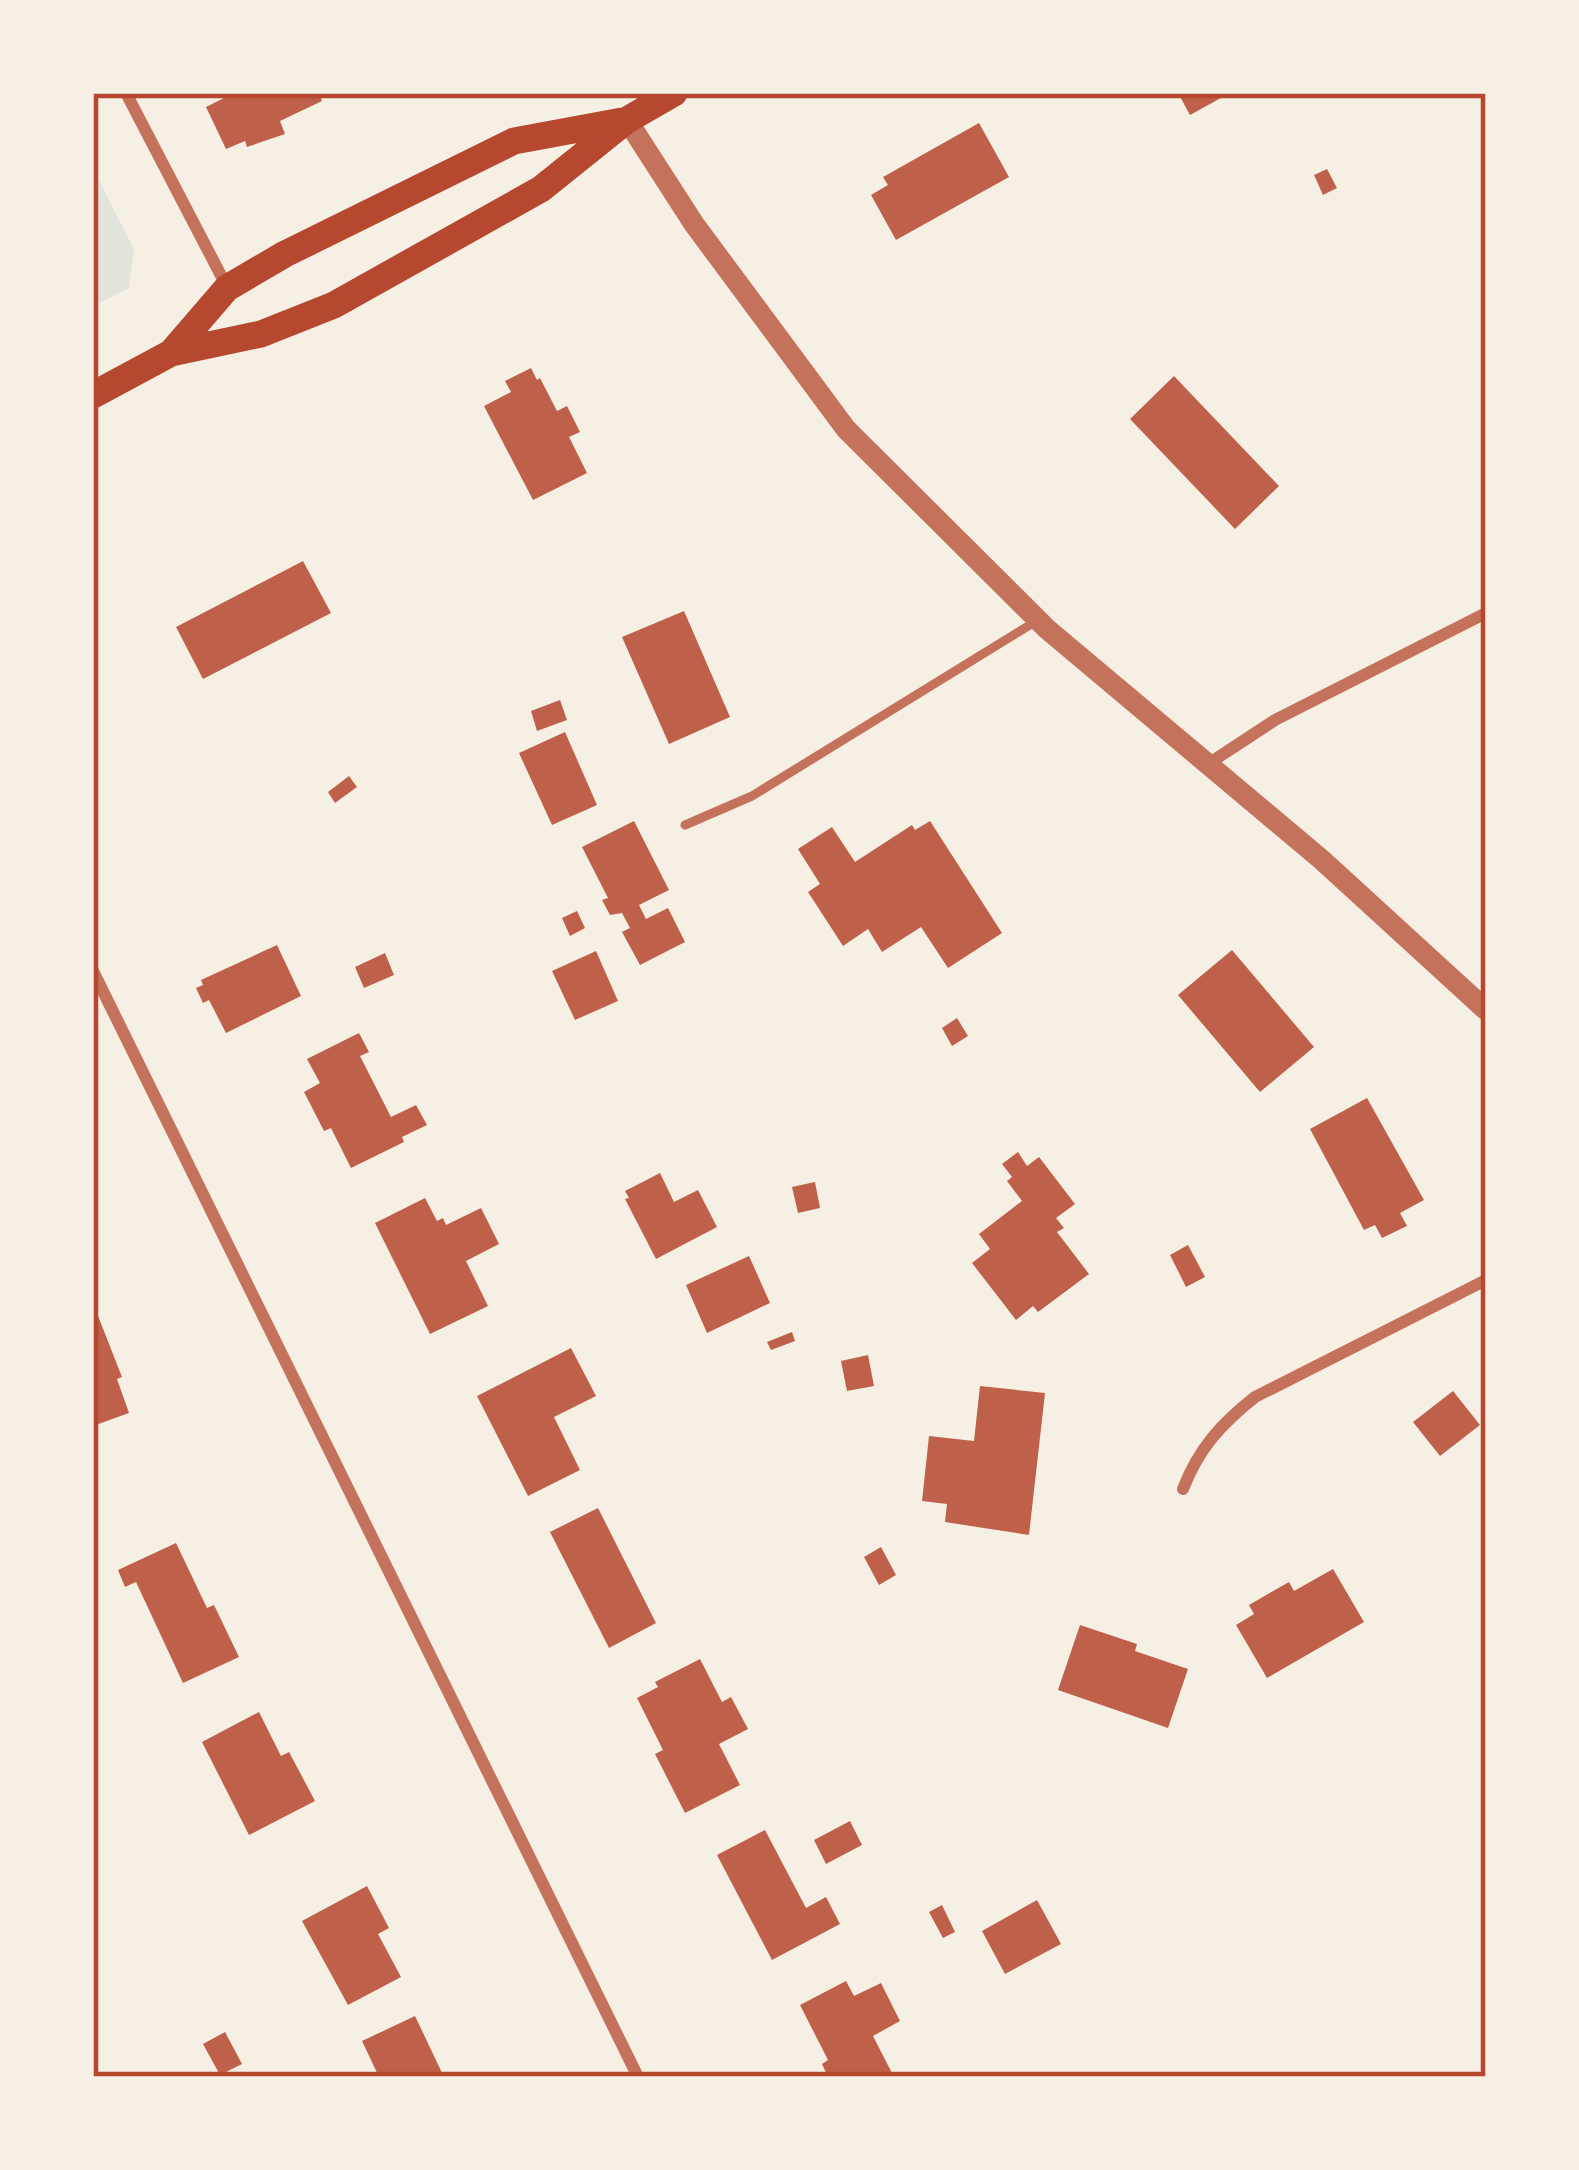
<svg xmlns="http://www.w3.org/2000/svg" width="1579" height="2170" font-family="'Public Sans',sans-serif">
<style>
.green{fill:#e2e4dc}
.building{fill:#bf614a}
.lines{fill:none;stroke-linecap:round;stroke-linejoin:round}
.service{stroke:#c5725c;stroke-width:9}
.minor{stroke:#c5725c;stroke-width:12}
.tertiary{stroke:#c5725c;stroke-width:21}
.primary{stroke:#b5482f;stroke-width:27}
.neatline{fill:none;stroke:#b5482f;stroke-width:4.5}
</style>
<rect width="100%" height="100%" fill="#f6efe4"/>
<path class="green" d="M93,169L134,249L129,288L93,306Z"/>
<path class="building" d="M224,93H319L322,101L280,121L285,134L247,147L245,141L226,149L206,107L226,97Z
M1178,93H1230L1190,115Z
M979,123L1009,177L896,240L871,195L888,185L883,177Z
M1327,169L1337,188L1323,195L1314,175Z
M531,368L537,380L540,378L557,411L567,406L580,432L569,437L587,473L533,500L484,406L511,392L505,381Z
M1174,376L1279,486L1235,529L1130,419Z
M303,561L331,613L203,679L176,627Z
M684,611L730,717L669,744L622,637Z
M560,700L567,720L537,731L531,711Z
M565,732L597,805L552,825L519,753Z
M349,776L357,787L335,803L328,792Z
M634,821L669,890L639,905L646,919L668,908L685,942L640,965L622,932L630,928L622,913L610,915L602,900L608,898L582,847Z
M930,821L1002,933L948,968L921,927L882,952L868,929L843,946L808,892L820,884L798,849L832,827L855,862L912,825L915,830Z
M577,911L585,928L570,936L562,918Z
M277,945L301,996L226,1033L209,1000L203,1003L196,988L203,985L201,980Z
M1232,950L1314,1047L1260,1092L1178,995Z
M596,951L618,1001L575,1020L552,971Z
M385,953L394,975L364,988L355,967Z
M957,1018L968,1036L952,1046L942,1028Z
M359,1033L369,1052L360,1056L391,1117L416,1105L427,1125L402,1137L404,1142L351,1168L331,1128L324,1131L304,1092L320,1083L307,1059Z
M1367,1098L1424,1200L1400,1213L1407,1226L1382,1238L1375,1225L1364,1230L1310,1129Z
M1018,1152L1027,1166L1039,1157L1075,1204L1056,1218L1064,1228L1057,1232L1089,1274L1038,1312L1033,1306L1016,1320L972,1263L990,1249L979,1234L1022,1201L1007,1181L1012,1177L1002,1164Z
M660,1173L674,1202L698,1190L717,1227L656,1259L625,1199L629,1198L625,1191Z
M815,1182L820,1208L798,1213L792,1187Z
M425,1198L437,1221L443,1218L446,1225L481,1208L499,1244L466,1261L488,1306L430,1334L375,1223Z
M1188,1245L1205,1277L1186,1287L1170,1255Z
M749,1256L770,1303L707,1333L686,1285Z
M93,1303L122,1377L117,1379L129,1413L93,1426Z
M792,1332L795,1341L771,1350L767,1342Z
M571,1348L596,1396L554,1417L580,1470L528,1496L477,1396Z
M868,1355L874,1386L847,1391L841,1361Z
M980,1386L1045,1393L1029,1535L945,1522L947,1504L922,1501L929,1436L974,1441Z
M1453,1391L1480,1425L1440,1456L1413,1422Z
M598,1508L656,1623L609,1648L550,1532Z
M176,1543L207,1608L214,1605L239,1657L183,1683L136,1582L125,1587L118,1570Z
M881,1547L896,1575L879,1585L864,1557Z
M1333,1569L1364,1622L1267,1678L1236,1625L1254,1614L1249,1605L1268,1594L1289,1582L1294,1591Z
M1080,1625L1137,1644L1135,1651L1188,1669L1168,1728L1058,1690Z
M700,1659L722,1702L731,1697L748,1729L719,1744L740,1785L685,1813L655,1754L663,1750L637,1698L658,1687L655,1682Z
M259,1712L281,1756L289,1752L315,1801L249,1835L202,1742Z
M850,1821L862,1845L826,1864L814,1840Z
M765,1830L806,1908L826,1897L840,1924L772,1960L717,1855Z
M367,1886L389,1928L378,1934L401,1977L348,2005L302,1921Z
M1037,1900L1061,1944L1005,1974L982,1931Z
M942,1905L955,1932L943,1938L929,1912Z
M846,1981L854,1996L881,1983L900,2021L873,2036L894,2077H828L822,2064L828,2060L800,2005Z
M415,2016L444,2077H379L362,2041Z
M225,2032L242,2064L220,2075L203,2044Z"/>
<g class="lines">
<path class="service" d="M685,825L752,796L1038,620"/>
<path class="minor" d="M126,93L227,287
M1208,764L1275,720L1486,613
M93,971L638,2077
M1183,1489C1199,1448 1221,1424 1255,1397L1486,1280"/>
<path class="tertiary" d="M627,120L694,224L846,429L1047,629L1322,860L1486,1010"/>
<path class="primary" d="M171,353L227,288L285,254L514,141L622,121
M93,395L171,353L261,334L334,305L541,189L627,120L674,93"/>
</g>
<rect width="1579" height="2170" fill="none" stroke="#f6efe4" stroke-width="192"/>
<rect x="96" y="96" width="1387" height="1978" class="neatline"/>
</svg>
